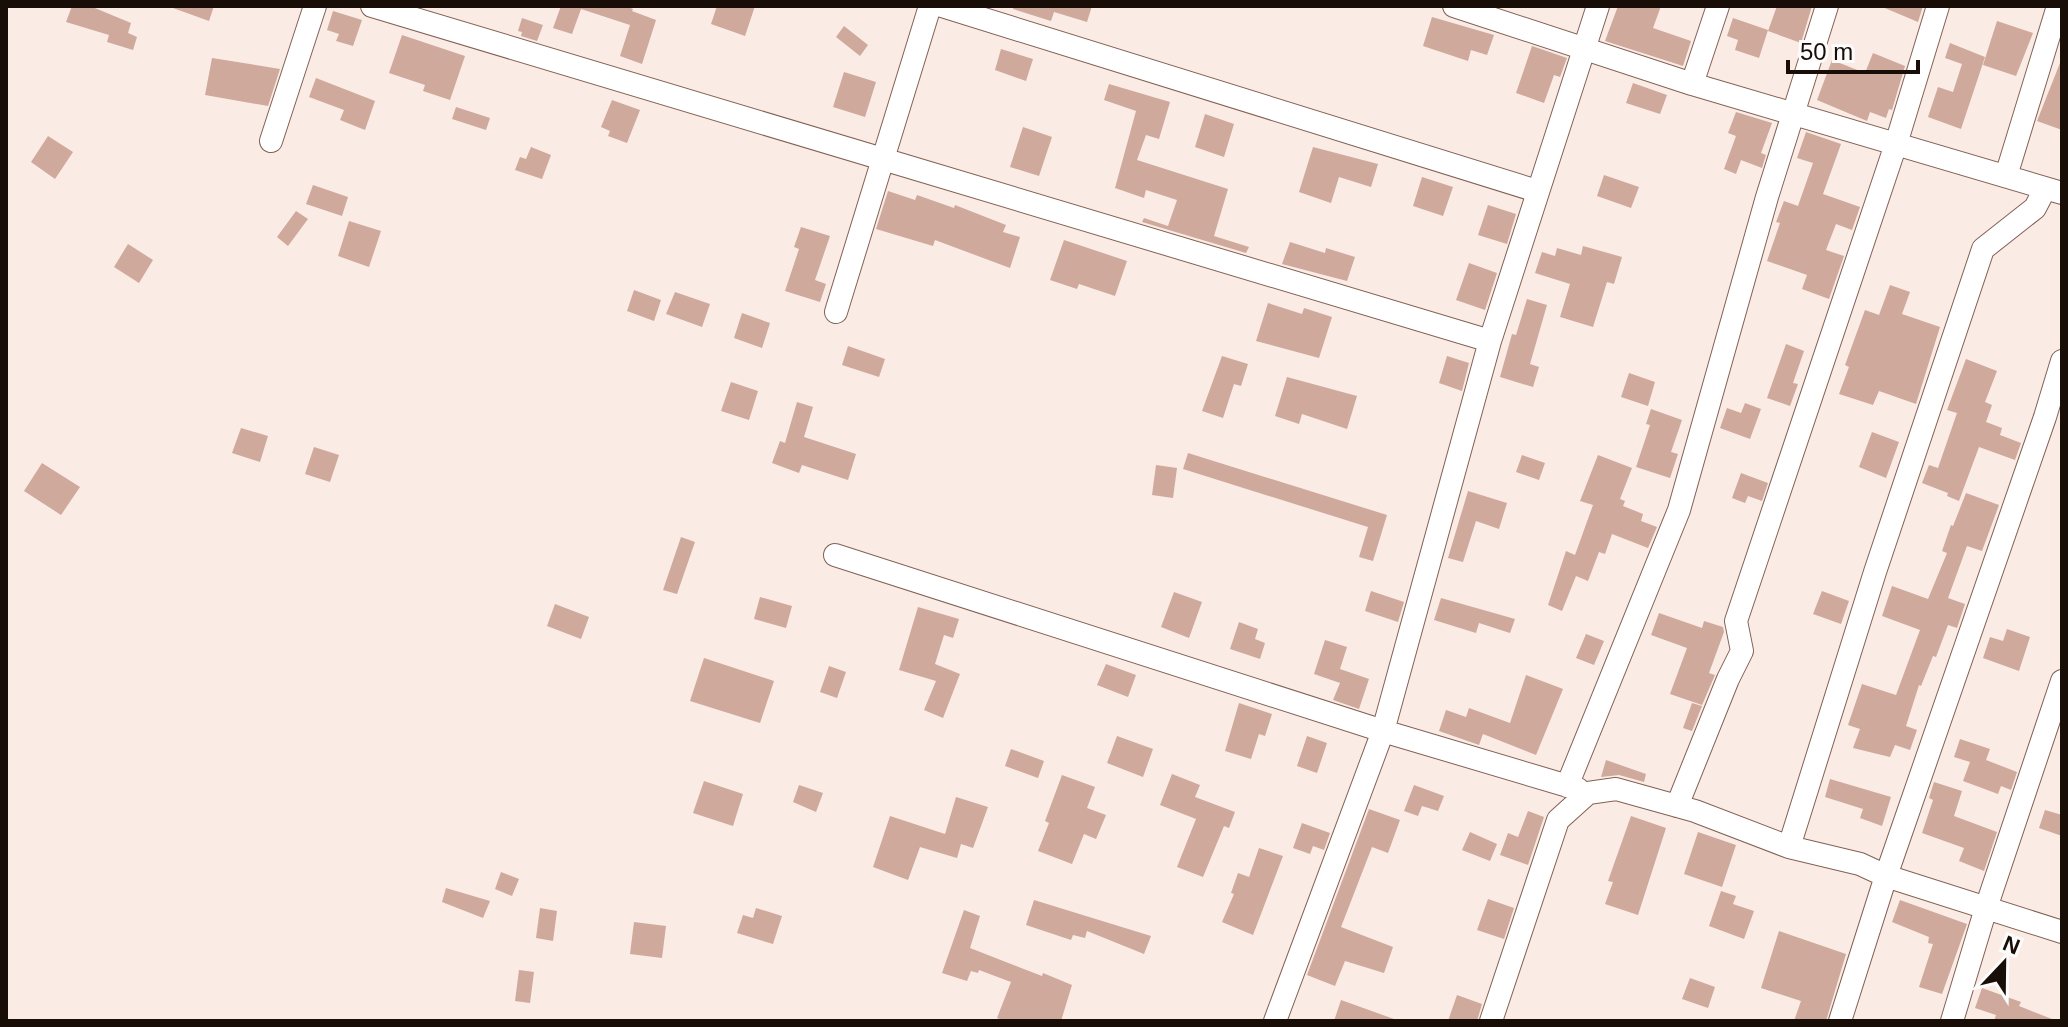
<svg xmlns="http://www.w3.org/2000/svg" width="2068" height="1027" font-family="Helvetica,sans-serif">
<style>
.building{fill:#cfa99c}
.lines{fill:none;stroke-linecap:round;stroke-linejoin:round}
.minor-casing{stroke:#836154;stroke-width:24}
.minor{stroke:#fff;stroke-width:22}
</style>
<rect width="100%" height="100%" fill="#fbebe5"/>
<path class="building" d="M72,6H90L131,23L128,33L137,37L133,50L107,42L109,35L66,22Z
M173,6H214L209,21L173,8Z
M561,6H625L633,9L632,11L656,20L642,64L620,56L630,25L581,9L572,34L553,28Z
M717,6H755L745,36L711,24Z
M1014,6H1092L1087,22L1054,12L1051,21L1013,9Z
M1618,6H1661L1653,28L1691,41L1683,66L1605,41Z
M1777,6H1812L1801,43L1768,31Z
M1880,6H1923L1918,22Z
M333,11L362,20L353,46L336,41L339,34L327,30Z
M1432,17L1494,35L1487,55L1471,50L1468,61L1423,46Z
M522,18L543,25L537,41L521,36L522,32L518,31Z
M1733,18L1768,30L1759,58L1735,50L1738,40L1727,36Z
M1997,21L2033,33L2016,76L1983,65Z
M844,26L868,45L860,56L836,37Z
M402,35L465,56L450,100L423,91L425,85L389,73Z
M1950,43L1985,57L1961,129L1928,117L1938,87L1953,92L1962,64L1945,58Z
M1532,46L1567,58L1560,77L1554,75L1544,103L1516,93Z
M1001,49L1033,59L1026,81L995,70Z
M1873,53L1905,66L1892,110L1889,109L1886,118L1870,112L1867,121L1817,100L1832,60L1865,73Z
M212,58L280,69L268,106L205,95Z
M2060,63H2062V130L2037,121Z
M844,72L876,82L865,117L833,107Z
M316,78L375,101L365,130L340,120L344,110L309,97Z
M1633,83L1667,95L1660,114L1626,103Z
M1109,84L1170,102L1159,139L1146,135L1137,160L1228,189L1214,236L1249,247L1246,253L1142,222L1144,218L1168,226L1177,200L1146,190L1144,198L1115,188L1136,111L1104,100Z
M612,100L640,110L627,143L608,136L610,131L601,127Z
M456,107L490,118L486,130L452,119Z
M1736,112L1772,123L1761,153L1766,155L1762,168L1741,160L1736,174L1724,169L1736,136L1728,133Z
M1205,114L1234,124L1224,157L1195,147Z
M1023,127L1052,137L1039,176L1010,167Z
M1806,132L1841,144L1823,194L1860,207L1852,230L1836,224L1826,250L1844,256L1829,299L1802,289L1807,275L1767,261L1780,223L1776,222L1784,201L1798,206L1813,163L1797,158Z
M48,136L73,152L55,179L31,162Z
M531,147L551,155L542,179L515,170L520,157L526,159Z
M1313,147L1378,164L1371,187L1339,177L1331,203L1299,192Z
M1604,175L1639,187L1631,208L1597,196Z
M1422,177L1453,187L1443,216L1413,206Z
M313,185L348,197L342,216L306,204Z
M888,191L915,200L917,195L954,208L955,205L1006,225L1003,232L1020,237L1010,268L935,240L933,246L876,229Z
M1488,205L1516,214L1507,244L1478,235Z
M296,211L308,219L288,246L277,237Z
M349,221L381,231L369,267L338,256Z
M801,227L830,236L815,280L826,284L820,302L785,291L799,249L794,247Z
M1064,240L1127,261L1115,296L1079,284L1077,289L1050,280Z
M1290,242L1325,253L1326,248L1355,257L1347,281L1282,264Z
M128,244L153,260L139,283L114,267Z
M1583,246L1622,257L1614,284L1607,282L1593,327L1560,317L1570,284L1535,273L1542,252L1555,256L1557,248L1581,255Z
M1469,263L1497,273L1485,310L1456,300Z
M1890,285L1910,292L1902,314L1940,327L1916,404L1879,391L1873,405L1839,394L1849,367L1845,365L1865,310L1879,315Z
M634,290L661,300L654,321L627,311Z
M675,292L710,304L702,327L666,314Z
M1527,299L1547,305L1530,364L1539,367L1533,387L1500,377L1512,334L1516,335Z
M1268,303L1302,314L1304,308L1332,317L1319,358L1256,341Z
M742,313L770,323L762,348L734,338Z
M1786,344L1804,351L1793,383L1798,384L1790,406L1767,398Z
M848,346L885,359L879,377L842,365Z
M1222,356L1248,364L1241,386L1234,384L1223,418L1202,411Z
M1447,356L1469,363L1462,391L1439,383Z
M1966,359L1997,371L1985,402L1992,405L1986,422L2002,428L2000,435L2021,443L2015,460L1979,447L1959,501L1947,496L1948,493L1922,483L1929,465L1938,468L1957,413L1947,410Z
M1629,373L1655,382L1648,406L1621,397Z
M1287,377L1357,396L1347,429L1302,414L1299,424L1275,416Z
M731,382L758,391L749,420L721,411Z
M797,402L813,407L804,437L856,454L848,480L802,465L799,473L772,463L780,441L785,443Z
M1745,403L1761,409L1750,439L1720,428L1727,408L1741,413Z
M1651,409L1682,420L1671,452L1678,454L1670,478L1636,467L1650,425L1646,424Z
M241,428L268,436L260,462L232,453Z
M1872,432L1899,442L1886,478L1859,467Z
M314,447L339,455L330,482L305,474Z
M1188,453L1387,515L1373,561L1359,557L1368,527L1183,469Z
M1522,455L1545,463L1539,480L1516,472Z
M1598,455L1632,468L1620,499L1625,501L1623,506L1643,514L1641,521L1657,527L1648,548L1612,534L1605,554L1599,552L1588,581L1576,576L1562,611L1548,605L1566,551L1575,555L1593,505L1580,501Z
M42,463L80,487L61,515L24,491Z
M1156,465L1177,468L1173,498L1152,495Z
M1741,473L1768,483L1762,501L1748,496L1745,503L1732,498Z
M1468,491L1507,503L1499,529L1476,521L1463,562L1448,558Z
M1966,493L1999,505L1982,551L1967,546L1948,598L1965,604L1957,628L1948,625L1936,657L1933,656L1921,686L1919,685L1906,726L1917,730L1910,750L1895,745L1890,757L1853,748L1860,729L1848,725L1862,684L1896,695L1920,630L1882,616L1892,586L1928,599L1947,553L1942,551L1951,525L1953,526Z
M681,537L695,542L677,594L663,590Z
M1371,591L1404,602L1398,622L1365,611Z
M1822,591L1849,601L1841,624L1813,614Z
M1174,592L1202,602L1189,638L1161,627Z
M760,597L792,606L786,628L754,619Z
M1441,598L1515,619L1510,633L1479,623L1476,633L1434,620Z
M555,604L589,617L581,639L547,626Z
M918,607L959,619L953,638L944,635L935,664L960,674L943,718L924,710L936,681L899,670Z
M1659,613L1702,628L1704,621L1723,627L1724,632L1709,673L1715,675L1702,705L1670,694L1687,648L1651,635Z
M1239,622L1258,629L1255,639L1265,643L1260,659L1230,649Z
M2007,629L2030,637L2019,671L1983,658L1990,637L2003,641Z
M1586,634L1604,641L1594,665L1576,658Z
M1325,640L1347,647L1340,669L1369,679L1359,709L1333,700L1340,683L1314,674Z
M704,658L774,681L760,723L690,701Z
M1106,664L1136,675L1128,697L1097,685Z
M829,666L846,672L837,698L820,692Z
M1526,675L1563,689L1536,755L1483,734L1479,745L1439,731L1446,710L1466,717L1469,708L1510,723Z
M1239,703L1272,714L1265,736L1259,734L1251,759L1225,751Z
M1692,703L1702,706L1692,731L1683,728Z
M1117,736L1153,749L1143,777L1107,763Z
M1307,736L1327,743L1317,773L1297,766Z
M1960,739L1990,749L1986,760L2017,772L2011,790L2001,786L1998,794L1963,781L1970,762L1954,757Z
M1011,749L1044,761L1038,778L1005,766Z
M1606,760L1646,774L1644,782L1619,775L1601,777Z
M1172,774L1200,785L1195,797L1235,812L1229,828L1224,826L1203,877L1177,867L1196,819L1160,805Z
M1062,775L1095,787L1087,808L1106,815L1096,839L1084,834L1072,864L1038,851L1049,823L1045,821Z
M1830,779L1891,797L1882,826L1860,818L1863,809L1825,797Z
M704,781L743,794L733,826L693,813Z
M1934,782L1962,791L1954,816L1997,832L1984,871L1959,861L1964,848L1922,833L1933,800L1929,798Z
M799,785L823,793L816,812L793,802Z
M1414,785L1444,796L1438,811L1422,806L1418,816L1404,811Z
M956,797L988,807L973,848L961,844L957,858L920,847L908,880L873,867L890,816L945,834Z
M1369,809L1400,820L1388,853L1372,847L1341,927L1393,947L1384,973L1345,961L1335,986L1307,975Z
M2045,810L2062,815V836L2039,828Z
M1528,811L1544,817L1528,865L1500,855L1508,833L1518,837Z
M1631,816L1666,828L1638,915L1605,904L1613,882L1608,881Z
M1302,823L1330,833L1324,850L1313,846L1310,854L1293,848Z
M1470,832L1497,844L1490,861L1462,850Z
M1698,832L1736,845L1722,887L1684,874Z
M1259,848L1283,856L1253,935L1222,922L1234,894L1231,893L1238,873L1249,877Z
M501,872L519,879L512,896L495,889Z
M446,888L490,901L483,918L442,902Z
M1721,891L1736,896L1733,904L1754,911L1744,939L1709,926Z
M1488,899L1514,908L1504,939L1477,930Z
M1034,900L1151,936L1144,954L1087,931L1085,938L1073,935L1071,940L1026,925Z
M1900,900L1967,924L1942,994L1919,987L1933,944L1928,943L1929,937L1892,922Z
M540,908L557,911L553,941L536,938Z
M756,908L782,916L773,944L737,933L743,915L753,918Z
M964,910L980,916L970,948L1042,976L1043,973L1072,985L1061,1021H1005L997,1018L1011,982L979,970L978,973L971,971L967,981L942,973Z
M634,922L666,926L662,958L630,954Z
M1779,931L1846,954L1826,1021H1794L1801,1001L1761,988Z
M519,970L534,972L530,1003L515,1001Z
M1690,978L1715,987L1708,1008L1682,999Z
M1982,988L2021,1002L2019,1006L2057,1021H1994L1996,1015L1975,1008Z
M1457,995L1482,1004L1477,1021H1448Z
M1341,1000L1394,1019V1021H1334Z"/>
<g class="lines">
<defs>
<path id="minor" d="M372,6L1490,341
M942,6L1537,191
M1454,6L1692,84L2062,193
M1692,84L1718,6
M271,141L315,6
M2006,176L2058,6
M836,312L930,6
M835,555L1383,731L1578,789
M1567,786L1679,510L1767,197L1827,6
M1677,806L1728,679L1742,651L1736,621L1896,144L1938,6
M1789,847L1860,864L1886,876L2062,932
M1275,1021L1383,731L1490,341L1598,6
M1491,1021L1558,820L1588,793L1616,789L1695,811L1789,847L1875,572L1983,249L2035,208L2045,189
M1840,1021L1886,876L2045,417L2062,361
M1952,1021L1986,908L2062,681"/>
</defs>
<use href="#minor" class="minor-casing"/>
<use href="#minor" class="minor"/>
</g>
<rect width="2068" height="1027" fill="none" stroke="#190d08" stroke-width="16"/>
<g transform="translate(2004 963) rotate(22)" stroke="#fcfcfc" stroke-width="6" paint-order="stroke">
<path d="M0-6L14 30L0 20L-14 30Z" fill="#190d08"/>
<text y="-12" font-size="22" font-weight="bold" text-anchor="middle" fill="#190d08">N</text>
</g>
<path d="M1788 60v12h130v-12" fill="none" stroke="#190d08" stroke-width="4"/>
<text x="1800" y="60" font-size="24" fill="#190d08" stroke="#fcfcfc" stroke-width="6" paint-order="stroke">50 m</text>
</svg>
